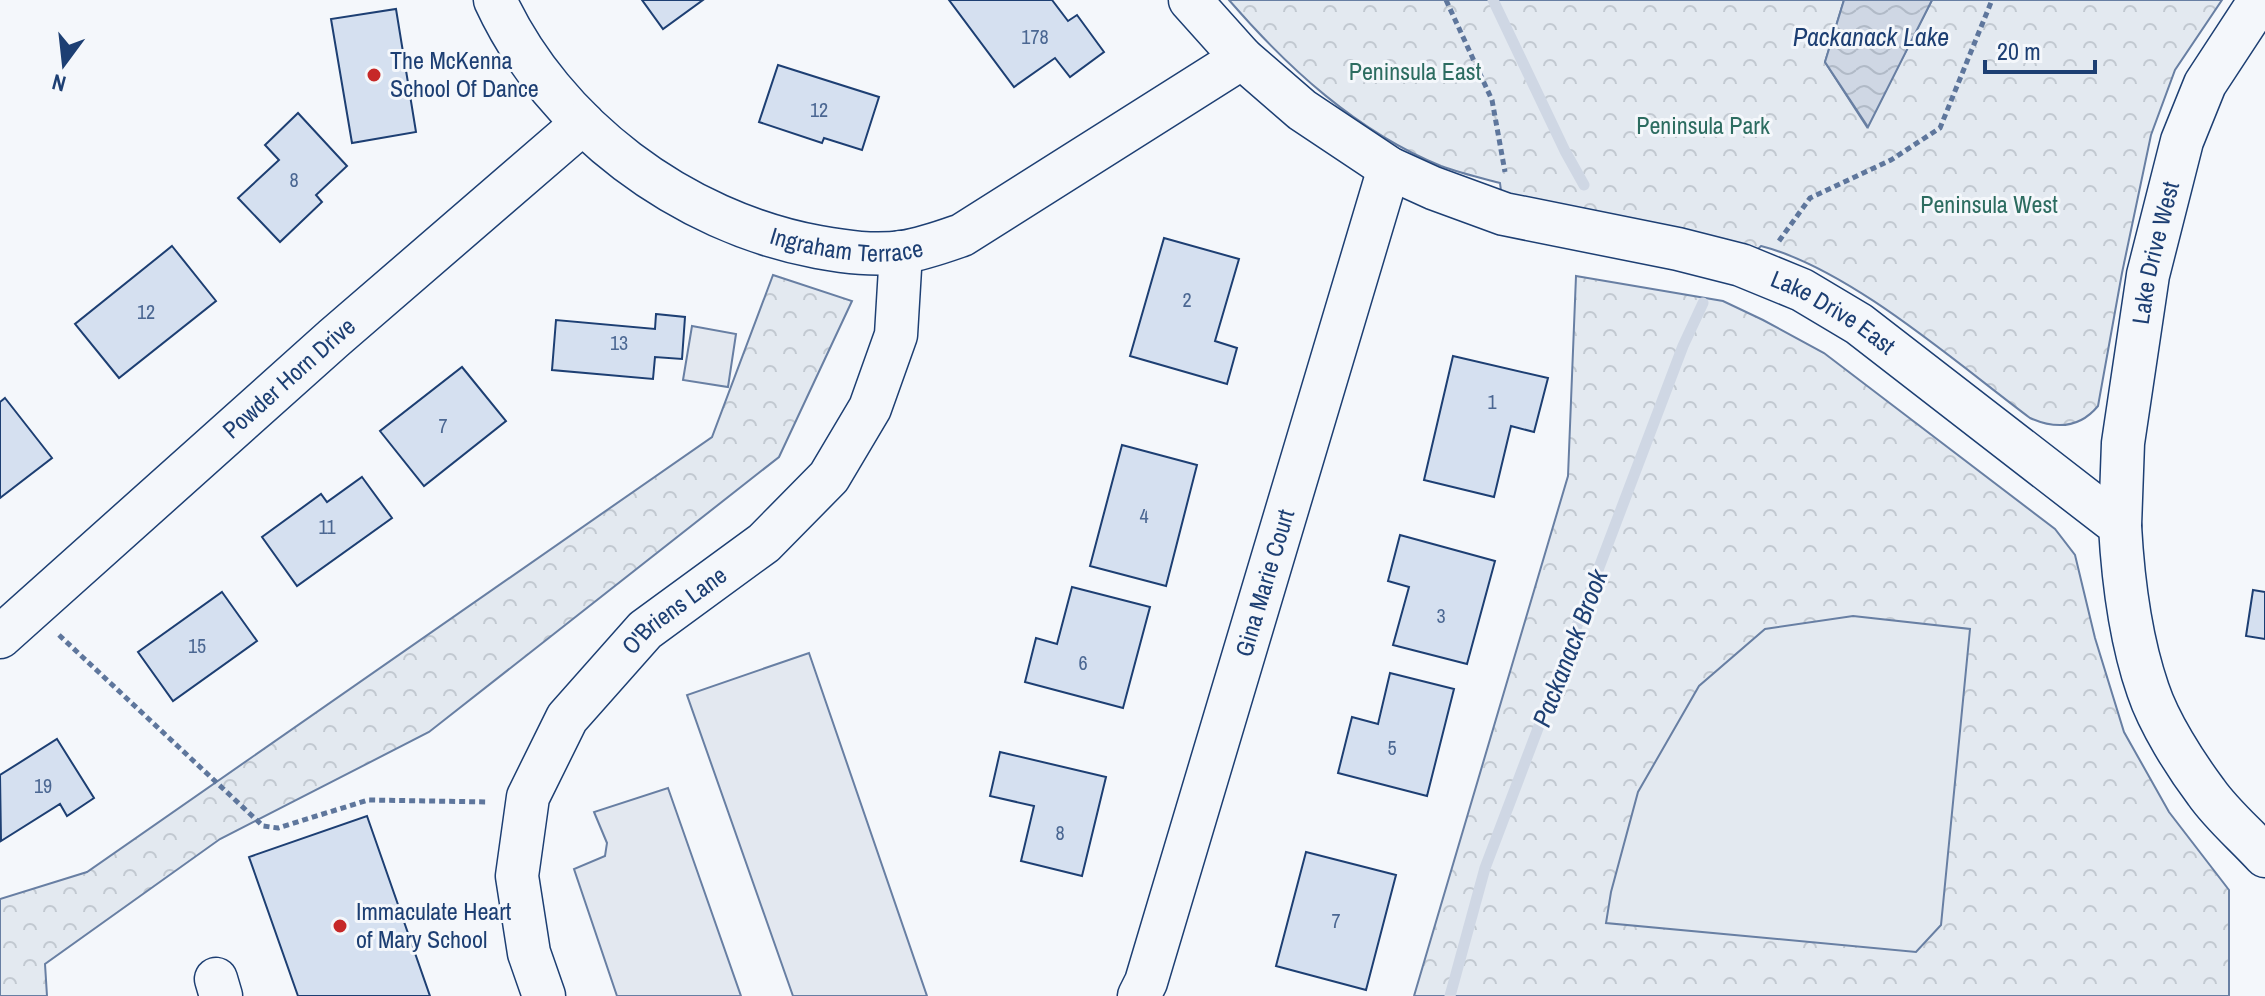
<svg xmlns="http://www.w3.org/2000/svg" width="2265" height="996" font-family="'Archivo Narrow',sans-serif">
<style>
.forest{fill:url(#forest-crowns);stroke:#687fa3;stroke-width:2}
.garden{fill:#e3e9f0;stroke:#687fa3;stroke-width:2}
.parking{fill:#e3e8f0;stroke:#687fa3;stroke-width:2}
.water{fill:url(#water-waves);stroke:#687fa3;stroke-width:2}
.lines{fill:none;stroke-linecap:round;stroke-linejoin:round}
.stream{stroke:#cfd7e4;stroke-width:11}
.building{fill:#d5e0f0;stroke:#1d3f73;stroke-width:2}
.minor-casing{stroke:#1d3f73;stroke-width:45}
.path{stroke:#5e769c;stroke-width:5;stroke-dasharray:6 4;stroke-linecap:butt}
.minor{stroke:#f4f7fb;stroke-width:42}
.poi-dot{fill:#c62828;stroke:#f4f7fb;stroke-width:3}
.labels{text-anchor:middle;stroke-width:6;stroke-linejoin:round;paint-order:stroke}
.number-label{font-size:20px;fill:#4b6792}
.poi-label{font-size:24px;fill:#1d3f73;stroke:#f4f7fb;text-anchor:start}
.park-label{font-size:24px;fill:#2c6c60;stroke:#f4f7fb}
.street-label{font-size:24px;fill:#1d3f73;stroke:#f4f7fb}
.water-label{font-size:26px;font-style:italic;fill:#1d3f73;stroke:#f4f7fb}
</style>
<defs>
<pattern id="forest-crowns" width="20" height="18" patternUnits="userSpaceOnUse" patternTransform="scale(2)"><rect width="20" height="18" fill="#e3e9f0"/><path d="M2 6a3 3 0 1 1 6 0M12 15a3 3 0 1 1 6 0" fill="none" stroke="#c2c9d1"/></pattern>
<pattern id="water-waves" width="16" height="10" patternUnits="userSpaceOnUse" patternTransform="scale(2)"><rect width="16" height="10" fill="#cfd7e4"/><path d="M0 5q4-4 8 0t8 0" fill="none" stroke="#b1bac7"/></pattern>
</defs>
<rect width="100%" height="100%" fill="#f4f7fb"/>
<path class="forest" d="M1229,0H1844L1825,62L1867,127L1932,0H2222L2175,70L2151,135L2122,273L2098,406C2079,429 2055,429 2030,418C1955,362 1850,269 1761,246L1741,265L1504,214L1500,183C1481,178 1460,173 1441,166C1357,132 1287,67 1229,0Z
M773,275L852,301L779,457L429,732L220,839L45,964L47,996H0V899L87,872L712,437Z
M1576,276L1723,301L1763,320L1824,353L2055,529L2075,555L2095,638L2124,732L2169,812L2229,890V996H1414L1568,476Z"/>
<path class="garden" d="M1853,616L1970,629L1941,925L1916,952L1606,923L1611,892L1638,792L1699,686L1765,629Z"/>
<path class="parking" d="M692,326L736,334L728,387L683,380Z
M809,653L927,996H793L687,695Z
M668,788L741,996H617L574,869L605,856L607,843L594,812Z"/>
<path class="water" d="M1844,0H1932L1868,127L1825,62Z"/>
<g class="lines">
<path class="stream" d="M1493,0L1565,151L1584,185
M1450,996L1485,868L1683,346L1703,303"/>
</g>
<path class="building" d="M642,0H703L663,29Z
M949,0H1052L1068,21L1077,15L1104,52L1070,77L1055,58L1014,87Z
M396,9L416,132L352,143L331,19Z
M778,65L879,97L862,150L824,138L822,143L759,122Z
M298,113L347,166L316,195L322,202L280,242L238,198L279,160L265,145Z
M1164,238L1239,259L1215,341L1237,348L1227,384L1130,356Z
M172,246L216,301L119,378L75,324Z
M656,314L685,317L682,359L655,357L653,379L552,370L556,320L655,329Z
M1453,356L1548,378L1534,432L1511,426L1494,497L1424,480Z
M462,367L506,421L424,486L380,431Z
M5,398L52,458L0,498V402Z
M1122,445L1197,465L1166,586L1090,566Z
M362,477L392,518L297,586L262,537L321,494L327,502Z
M1400,535L1495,561L1467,664L1393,645L1409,587L1388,581Z
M1072,587L1150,607L1123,708L1025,682L1036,638L1057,644Z
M2253,590L2265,592V639L2246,636Z
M222,592L257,641L173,701L138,652Z
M1390,673L1454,689L1427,796L1338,773L1352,717L1378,724Z
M57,739L94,798L67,816L60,804L1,841L0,775Z
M1000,752L1106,777L1082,876L1021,861L1034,806L990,796Z
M367,816L430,996H298L249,857Z
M1306,852L1396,875L1366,990L1276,966Z"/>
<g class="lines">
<defs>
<g id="minor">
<path id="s1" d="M495,0C553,126 682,222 818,247C846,252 874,256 903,252C923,249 942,242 962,235L1242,58"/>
<path id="s2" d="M1190,0L1242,58L1302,110L1389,168L1433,188L1504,214L1678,249L1741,265L1802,290L1859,324L2120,526C2123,580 2130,638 2148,690C2159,723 2185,764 2206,792C2222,815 2246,835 2265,856"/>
<path id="s3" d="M2120,526L2123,443L2148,275L2182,141L2205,84L2260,0"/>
<path id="s4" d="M0,637L334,338L583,123"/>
<path d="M216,979L221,996"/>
<path id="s5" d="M544,996L529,953L517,876L528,797L567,718L645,630L764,543L829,477L870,408L896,335L901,252"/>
<path id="s6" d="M1139,996L1146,982L1389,168"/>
</g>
</defs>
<use href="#minor" class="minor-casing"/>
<path class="path" d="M1446,0L1492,100L1505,172
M1779,241L1810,198L1891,160L1940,128L1992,0
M59,635L263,826L278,828L368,800L489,802"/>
<use href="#minor" class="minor"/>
</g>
<g class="poi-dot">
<circle cx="374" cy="75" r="8"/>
<circle cx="340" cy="926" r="8"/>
</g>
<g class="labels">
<g class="number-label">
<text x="1035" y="44">178</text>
<text x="819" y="117">12</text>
<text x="294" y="187">8</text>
<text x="1187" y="307">2</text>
<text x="146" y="319">12</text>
<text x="619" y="350">13</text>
<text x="1492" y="409">1</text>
<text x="443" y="433">7</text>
<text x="1144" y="523">4</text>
<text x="327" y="534">11</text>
<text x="1441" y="623">3</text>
<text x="197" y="653">15</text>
<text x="1083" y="670">6</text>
<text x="1392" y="755">5</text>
<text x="43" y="793">19</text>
<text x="1060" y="840">8</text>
<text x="1336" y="928">7</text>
</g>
<g class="poi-label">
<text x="390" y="69">The McKenna<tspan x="390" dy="28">School Of Dance</tspan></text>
<text x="356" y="920">Immaculate Heart<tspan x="356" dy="28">of Mary School</tspan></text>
</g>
<g class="park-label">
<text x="1415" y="80">Peninsula East</text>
<text x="1703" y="134">Peninsula Park</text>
<text x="1989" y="213">Peninsula West</text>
</g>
<g class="street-label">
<text dy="8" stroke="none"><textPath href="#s1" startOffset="450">Ingraham Terrace</textPath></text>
<text dy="8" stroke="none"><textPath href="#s3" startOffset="276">Lake Drive West</textPath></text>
<text dy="8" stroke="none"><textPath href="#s2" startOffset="732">Lake Drive East</textPath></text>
<text dy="8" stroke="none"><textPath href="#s4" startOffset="388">Powder Horn Drive</textPath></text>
<text dy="8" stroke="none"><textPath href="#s6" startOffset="432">Gina Marie Court</textPath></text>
<text dy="8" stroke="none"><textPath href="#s5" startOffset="444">O'Briens Lane</textPath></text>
</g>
<g class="water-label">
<text x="1871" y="46">Packanack Lake</text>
<text transform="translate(1570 648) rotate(-69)" y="9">Packanack Brook</text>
</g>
</g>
<g transform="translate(64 64) rotate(195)" stroke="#f4f7fb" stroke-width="6" paint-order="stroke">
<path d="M0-6L14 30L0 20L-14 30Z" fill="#1d3f73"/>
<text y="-12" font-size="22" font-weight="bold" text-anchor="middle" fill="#1d3f73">N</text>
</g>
<path d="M1985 60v12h110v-12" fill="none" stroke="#1d3f73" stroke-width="4"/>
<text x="1997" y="60" font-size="24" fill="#1d3f73" stroke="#f4f7fb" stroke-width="6" paint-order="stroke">20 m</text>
</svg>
